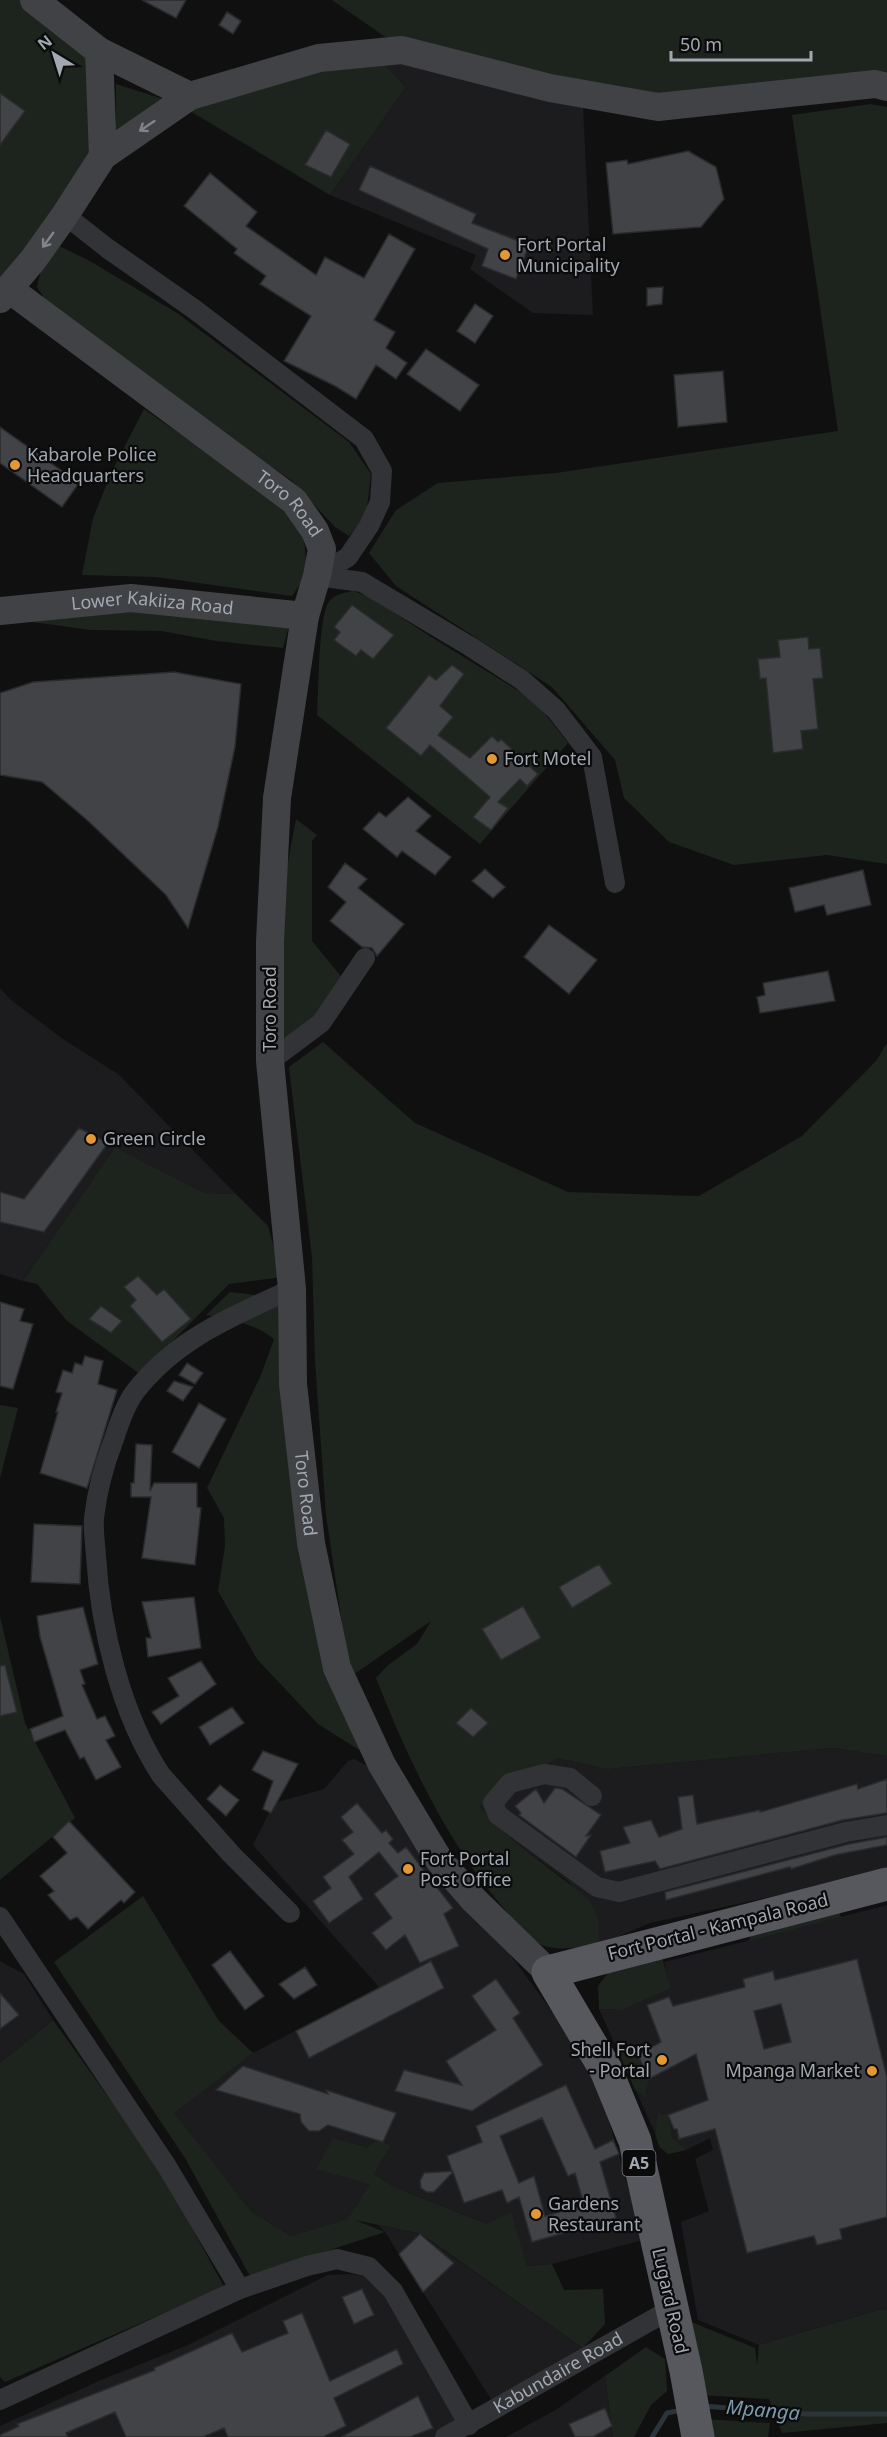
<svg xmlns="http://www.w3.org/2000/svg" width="887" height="2437" font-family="'Noto Sans',sans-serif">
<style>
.built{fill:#1c1c1e}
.green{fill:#1d241d}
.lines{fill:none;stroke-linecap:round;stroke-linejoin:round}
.stream{stroke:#2b3439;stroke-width:5}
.building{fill:#414347;stroke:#2a2b2d;stroke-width:1.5;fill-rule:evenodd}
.minor{stroke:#313336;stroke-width:20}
.secondary{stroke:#404246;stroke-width:28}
.trunk{stroke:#56585e;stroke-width:33}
.oneway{stroke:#80848c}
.poi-dot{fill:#e39836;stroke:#0b0b0c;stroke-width:2}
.labels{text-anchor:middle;stroke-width:4.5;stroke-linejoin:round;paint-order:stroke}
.shield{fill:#0b0b0c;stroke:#757980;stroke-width:1.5}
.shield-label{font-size:16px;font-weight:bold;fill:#a2a8b1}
.poi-label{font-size:18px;fill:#a2a8b1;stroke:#0b0b0c;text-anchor:start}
.street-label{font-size:18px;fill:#a2a8b1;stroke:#0b0b0c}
.water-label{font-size:20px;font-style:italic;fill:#7b99ab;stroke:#0b0b0c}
</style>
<rect width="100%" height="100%" fill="#101011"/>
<path class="built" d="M382,62L415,65L583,106L593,315L533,313L470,269L476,255L330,195L406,87Z
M0,988L11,1000L63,1039L118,1074L236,1194L204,1193L115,1147L23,1281L0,1274Z
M833,1748L887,1756V1875L825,1885L650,1923L599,1945L570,1883L515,1842L480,1807L492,1794L544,1768L557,1758L607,1769Z
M354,1759L375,1770L570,2036L603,2100L643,2240L552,2264L527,2266L487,2224L396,2188L374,2174L391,2146L369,2147L333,2138L371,2184L349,2219L291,2236L252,2212L173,2113L253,2053L379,1987L253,1845L274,1803L324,1789L348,1761Z
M887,1905V2310L882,2309L759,2345L698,2320L681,2222L709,2211L695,2159L713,2150L710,2138L686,2150L668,2154L659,2147L654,2131L599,2009L622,2010L670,1988L664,1962Z
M0,1961L24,1974L53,2020L0,2063Z
M378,2225L420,2234L583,2348L496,2407L385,2232Z
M350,2274L373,2278L387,2292L458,2420L455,2437H0V2426L101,2380L188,2345L328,2275Z
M605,2376L613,2437H506L557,2409Z"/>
<path class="green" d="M0,0H27L78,38L103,84L97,154L0,294Z
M332,0H887V77L660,107L407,52Z
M382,62L406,87L330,195L190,111L201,104L325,66Z
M116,84L166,100L116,130Z
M871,104L887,107V864L827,855L734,865L669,842L624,798L615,760L552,687L396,586L369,553L396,510L438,483L556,473L838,431L792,115Z
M59,246L88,260L177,313L349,442L371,474L366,516L349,536L335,527L291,480L204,421L55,314L37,287L44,257Z
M144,409L287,508L304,538L307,574L292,596L156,577L82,575L93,518L113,469Z
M353,591L370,597L428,635L535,701L568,743L480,844L317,715C319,689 318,623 328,603C333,594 344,593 353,591Z
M119,608L289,626L283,648L216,641L162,631L91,630L17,620Z
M296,819L317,835L312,841V941L349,986L286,1053L274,938Z
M323,1042L415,1123L568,1192L699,1196L802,1136L876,1061L887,1043V1756L833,1748L607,1769L557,1758C533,1777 500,1784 480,1807L515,1842L590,1900L598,1919L599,1945C577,1947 552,1954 532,1940C521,1931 511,1917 502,1906C445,1839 408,1759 376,1678L387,1666L417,1644L431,1621L350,1677L326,1515L315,1362L312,1257L289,1067Z
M115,1147L204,1193L236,1194L268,1226L282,1277L229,1284L140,1374L67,1321L37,1284L23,1281Z
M230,1292L293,1299L311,1519L372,1758L318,1724L257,1659L218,1591L225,1546L224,1518L207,1488L261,1375L274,1339C254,1323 231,1320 206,1315Z
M0,1405L18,1408L0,1478Z
M0,1616L25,1723L75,1818L0,1880Z
M143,1896L219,2021L253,2053L174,2113L252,2212L291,2236L348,2219L370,2184L316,2169L333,2138L368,2147L378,2140L391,2146L374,2174L396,2188L487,2224L511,2212L527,2266L552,2264L564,2290L603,2289L605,2324L583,2348L421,2234L355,2220L385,2232L250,2276L185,2158L54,1962Z
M837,1903L841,1917L749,1941L752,1932Z
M659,1948L671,1988L622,2010L599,2009L598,1986L611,1969Z
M53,2020L161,2171L224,2287L5,2382L0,2377V2063Z
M626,2047L638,2055L649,2079L645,2097L635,2090L619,2052Z
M658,2114L668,2115L672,2138L686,2150L668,2154C653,2143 655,2130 658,2114Z
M882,2309L887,2310V2423L782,2433L769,2399L700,2395L689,2321L755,2348L757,2366L759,2345Z
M646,2347L665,2359L667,2391L651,2405L634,2437H613L605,2376Z
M703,2419L770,2423L768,2437H708Z"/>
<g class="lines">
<path class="stream" d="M703,2406L806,2414H887
M652,2437L667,2413L682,2410"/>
</g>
<path class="building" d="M142,0H186L176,18Z
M227,12L241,21L233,34L219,25Z
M0,93L25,111L0,145Z
M326,130L350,144L331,177L305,165Z
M688,151L716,167L724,199L701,227L613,234L606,163L627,160L628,164Z
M370,166L476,214L472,223L529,245L516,279L482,266L488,249L359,190Z
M210,173L257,212L246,226L316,275L325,257L364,278L389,234L415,249L374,320L395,332L386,348L407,363L396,379L376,365L356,399L335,386L284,361L311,316L260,284L266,276L234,253L237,249L184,206Z
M663,287L662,304L647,306V288Z
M475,304L493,316L475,343L457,331Z
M426,349L479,385L460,411L407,374Z
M723,371L727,422L678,427L674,375Z
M0,427L79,483L62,507L0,463Z
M352,605L394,635L373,659L361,650L356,656L334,640L340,632L334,627Z
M808,637L809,649L820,648L823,678L813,679L818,729L801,731L803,749L773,753L766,678L760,679L758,659L780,657L778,640Z
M452,665L464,674L440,706L453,717L438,735L470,758L492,736L498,742L501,739L538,774L527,786L520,779L498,802L508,808L491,830L473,817L490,797L430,745L421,756L386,728L429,675L436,680Z
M174,672L241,684L235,747L218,827L188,928L166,895L87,820L42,782L0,775V693L33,682Z
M408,797L431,816L416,831L451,857L435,875L402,851L397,857L363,829L379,812L386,817Z
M345,863L367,879L358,888L404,924L377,956L372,948L362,947L330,921L346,902L328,887Z
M485,869L505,887L493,898L472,881Z
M863,870L871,905L827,915L824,905L795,912L789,888Z
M549,925L597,960L569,994L524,957Z
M828,971L835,1001L760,1013L757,997L765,995L763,983Z
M79,1128L108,1143L44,1232L0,1222V1192L24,1199Z
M138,1276L157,1295L164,1289L191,1319L162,1342L130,1306L136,1300L124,1287Z
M0,1302L24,1309L20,1321L33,1324L13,1389L0,1386Z
M101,1306L122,1321L111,1333L89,1319Z
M85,1356L103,1361L98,1384L117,1390L87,1488L40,1473L58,1412H56L62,1393L56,1392L63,1370L72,1373L75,1363L82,1365Z
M187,1363L203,1373L195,1384L179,1375Z
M174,1381L193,1387L183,1401L167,1391Z
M199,1403L226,1419L199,1468L172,1452Z
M136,1444L152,1445L150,1491L154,1483H197V1507L201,1508L195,1565L142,1558L151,1497H131V1483H134Z
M34,1524L82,1526L80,1584L31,1582Z
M599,1564L612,1584L572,1608L559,1587Z
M194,1597L201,1648L148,1657L146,1638H151L142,1602Z
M523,1606L541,1638L501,1660L482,1629Z
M83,1607L98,1664L80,1670L85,1684L82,1685L97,1719L105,1716L115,1736L106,1740L121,1767L96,1780L84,1757L80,1759L65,1730L34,1742L30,1729L63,1716L40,1637L37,1616Z
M201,1661L216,1684L161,1724L152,1712L179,1696L168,1678Z
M5,1665L17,1712L0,1716V1666Z
M232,1707L244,1723L210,1745L199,1727Z
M471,1708L488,1723L473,1737L456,1723Z
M263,1751L298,1764L271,1813L263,1809L273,1781L252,1770Z
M887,1779V1813L843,1820L660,1869L655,1861L605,1872L600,1851L630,1843L623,1827L651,1820L659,1837L682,1829L678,1797L693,1795L697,1824L760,1810V1812L857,1784L858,1789Z
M220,1785L239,1800L226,1816L207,1799Z
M555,1788L562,1789L601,1815L586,1836L591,1835L576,1857L519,1815L521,1813L515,1806L536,1789L544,1803Z
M357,1803L382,1833L386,1830L393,1839L389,1843L398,1853L406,1847L453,1908L444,1914L459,1946L420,1963L405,1935L386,1950L372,1933L392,1918L374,1894L398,1876L379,1852L349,1877L363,1899L329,1923L313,1901L331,1888L323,1877L354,1854L342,1840L353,1832L341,1817Z
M69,1821L135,1892L124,1903L121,1900L88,1929L77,1917L70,1920L48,1895L54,1891L40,1876L67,1853L53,1837Z
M887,1837V1845L835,1855L791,1869L790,1867L666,1900L665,1892L849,1844Z
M230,1951L264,1996L245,2010L212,1965Z
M857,1959L887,2077V2217L840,2229L842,2239L817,2245L814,2236L747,2253L715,2129L679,2139L677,2129H674L668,2115L708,2100L696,2054L649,2079L638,2055L661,2042L647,2005L669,1997L673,2006L745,1987L743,1979L773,1971L775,1980ZM781,2004L791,2042L764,2049L754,2011Z
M431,1961L444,1988L309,2058L296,2031Z
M305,1967L317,1985L294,1999L279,1984Z
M496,1979L520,2013L513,2018L543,2065L472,2111L395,2091L404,2070L462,2085L446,2061L496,2030L472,1996Z
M0,1993L19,2015L0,2029Z
M243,2066L328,2094L326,2090L396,2113L383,2142L328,2125L319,2131H309L301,2122L300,2114L216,2090Z
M566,2085L595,2149L613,2140L618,2151L619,2154L600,2162L616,2218L532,2242L519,2197L507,2203L502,2190L464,2203L453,2172L434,2192H427L421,2188L420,2181L424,2173L452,2171L447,2156L482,2142L476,2126ZM542,2118L568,2176L575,2173L584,2205L545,2216L534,2176L519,2183L500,2136Z
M420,2234L454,2263L423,2292L399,2254Z
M362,2289L374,2315L354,2324L342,2297Z
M302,2313L330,2381L397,2349L403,2364L334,2398L346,2426L323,2437H228L224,2428L203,2437H126L115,2412L66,2433L68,2437H0V2435L19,2426L17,2424L155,2370L154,2368L232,2333L242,2352L288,2333L283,2321Z
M418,2396L433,2428L410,2437H341Z
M605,2408L612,2426L593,2437H575L569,2424Z"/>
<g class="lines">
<g class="minor">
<path d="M65,215L107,248L194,309L364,439L382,471L380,502L369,526L348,557L317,576"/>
<path d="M317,576L362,582L471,647L522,680L556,710L592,757L615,883"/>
<path d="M270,1061L321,1023L365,958"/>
<path d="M592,1796L570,1778L544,1774L510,1783L493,1803L498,1815L597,1887L619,1892L846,1832L887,1825"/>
<path d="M290,1913L231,1854L161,1775C121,1714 100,1627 96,1555C95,1543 93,1530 94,1518C97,1491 104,1465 114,1439C119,1423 125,1406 134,1393C175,1339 233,1316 292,1289"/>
<path d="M0,1917L166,2165L240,2289"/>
<path d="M0,2400L240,2289L307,2266L337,2259L369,2267L393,2291L469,2425"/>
<path id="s1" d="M445,2437L673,2308"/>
</g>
<g class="secondary">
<path d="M34,0L99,51L190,96"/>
<path d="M99,51L103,156"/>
<path id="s2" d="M9,289L294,501L315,531L322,549L317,576L305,616L277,798L270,942V1061L292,1289L293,1384L311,1543L337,1668L382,1765L439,1860L474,1900L548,1972"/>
<path d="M0,299L33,260L65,215L103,156L190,96L319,58L402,50L550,88L658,107L875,84L887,87"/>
<path id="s3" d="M0,611L131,598L305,616"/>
</g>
<path class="trunk" d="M698,2437L686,2371L635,2141L606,2070L548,1972L887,1884"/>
</g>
<defs><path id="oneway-shaft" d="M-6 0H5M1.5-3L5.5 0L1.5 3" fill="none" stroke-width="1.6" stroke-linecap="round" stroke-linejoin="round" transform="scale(1.5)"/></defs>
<g class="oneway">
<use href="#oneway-shaft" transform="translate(147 126) rotate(146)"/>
<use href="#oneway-shaft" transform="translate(48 240) rotate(126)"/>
</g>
<g class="poi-dot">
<circle cx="505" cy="255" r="6"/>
<circle cx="15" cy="465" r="6"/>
<circle cx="492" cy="759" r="6"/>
<circle cx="91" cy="1139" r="6"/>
<circle cx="408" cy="1869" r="6"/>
<circle cx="662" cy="2060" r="6"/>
<circle cx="872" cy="2071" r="6"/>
<circle cx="536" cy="2214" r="6"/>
</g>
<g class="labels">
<rect class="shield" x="622.5" y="2150" width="33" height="26" rx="4.5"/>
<g class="shield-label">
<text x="639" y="2169">A5</text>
</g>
<g class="poi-label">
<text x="517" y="251">Fort Portal<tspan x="517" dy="21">Municipality</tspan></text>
<text x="27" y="461">Kabarole Police<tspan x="27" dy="21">Headquarters</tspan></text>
<text x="504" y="765">Fort Motel</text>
<text x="103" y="1145">Green Circle</text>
<text x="420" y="1865">Fort Portal<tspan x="420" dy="21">Post Office</tspan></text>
<text x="650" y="2056" text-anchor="end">Shell Fort<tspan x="650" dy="21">- Portal</tspan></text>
<text x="860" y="2077" text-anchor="end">Mpanga Market</text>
<text x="548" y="2210">Gardens<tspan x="548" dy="21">Restaurant</tspan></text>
</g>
<g class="street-label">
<text dy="6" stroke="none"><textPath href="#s2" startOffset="354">Toro Road</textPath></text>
<text dy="6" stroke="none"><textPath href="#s3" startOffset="153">Lower Kakiiza Road</textPath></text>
<text transform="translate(270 1009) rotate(-90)" y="6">Toro Road</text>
<text dy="6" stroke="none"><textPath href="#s2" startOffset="1362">Toro Road</textPath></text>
<text transform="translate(718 1927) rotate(-14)" y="6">Fort Portal - Kampala Road</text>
<text transform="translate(670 2301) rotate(77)" y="6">Lugard Road</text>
<text dy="6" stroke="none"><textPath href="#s1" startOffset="130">Kabundaire Road</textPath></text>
</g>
<g class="water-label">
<text transform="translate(763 2410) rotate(5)" y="7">Mpanga</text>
</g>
</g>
<g transform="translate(54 54) rotate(322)" stroke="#0b0b0c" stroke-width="4.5" paint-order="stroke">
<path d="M0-4.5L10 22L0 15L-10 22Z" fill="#a2a8b1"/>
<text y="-9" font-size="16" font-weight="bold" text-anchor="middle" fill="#a2a8b1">N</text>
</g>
<path d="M671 51v9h140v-9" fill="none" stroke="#a2a8b1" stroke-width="3"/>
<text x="680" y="51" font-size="18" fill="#a2a8b1" stroke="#0b0b0c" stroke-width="4.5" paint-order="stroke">50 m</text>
</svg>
